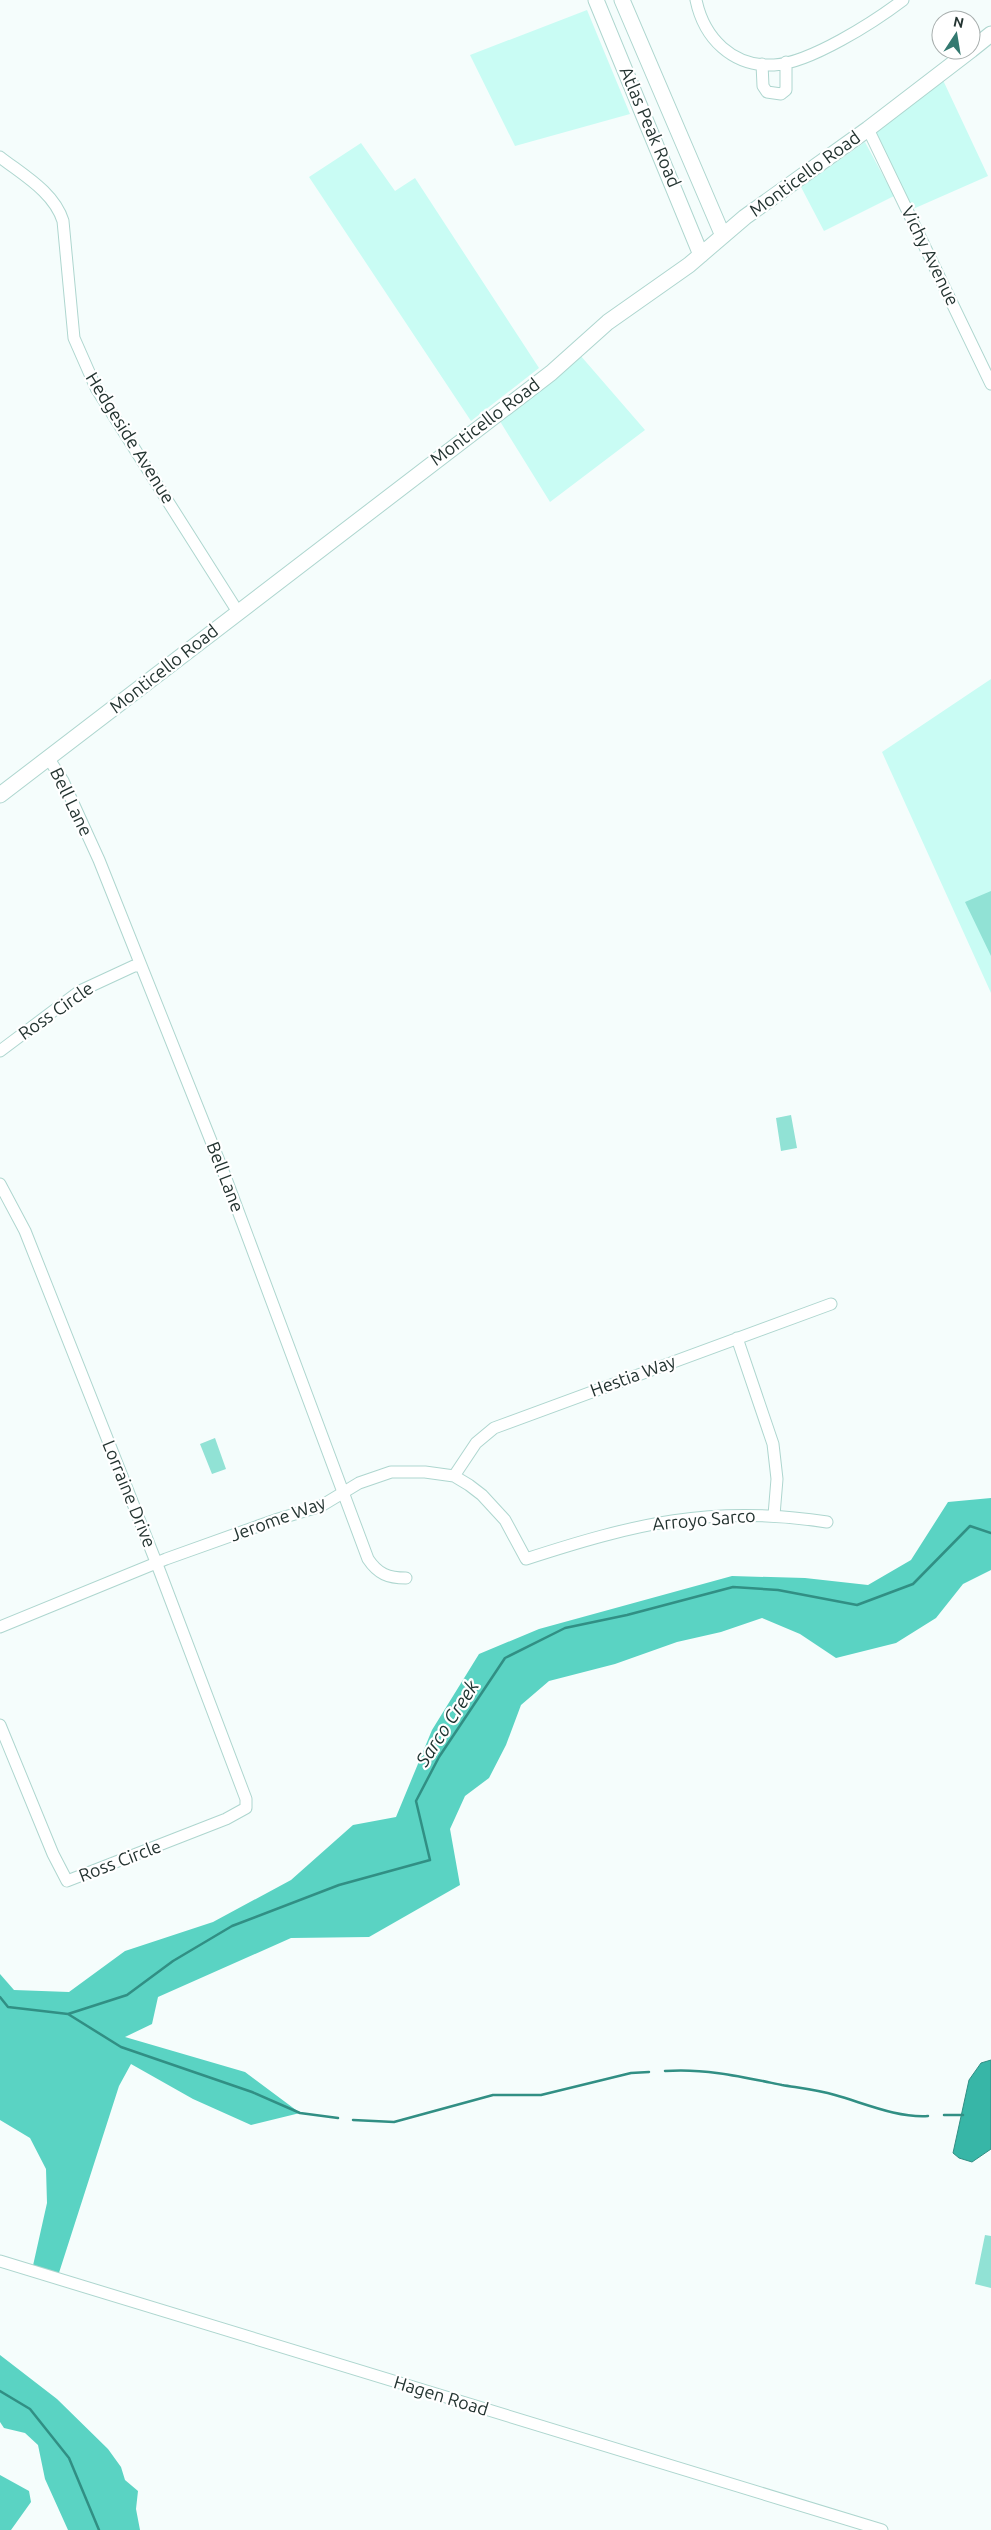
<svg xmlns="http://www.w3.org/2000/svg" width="991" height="2530" font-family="Ubuntu,sans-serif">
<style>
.built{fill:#c9fcf4}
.green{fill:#91e2d5}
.forest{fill:#5ad3c3}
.water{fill:#37b6a7;stroke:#318f84}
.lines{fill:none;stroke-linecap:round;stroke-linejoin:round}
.stream{stroke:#318f84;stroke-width:2.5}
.street-casing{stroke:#aed6cf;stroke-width:13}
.secondary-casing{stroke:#aed6cf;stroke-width:17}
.street{stroke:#fff;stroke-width:11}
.secondary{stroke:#fff;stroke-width:15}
.labels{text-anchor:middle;stroke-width:4.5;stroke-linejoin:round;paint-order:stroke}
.street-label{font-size:18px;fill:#243431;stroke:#fff}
.water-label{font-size:19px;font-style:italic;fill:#1c312e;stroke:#fff}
</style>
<rect width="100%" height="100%" fill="#f5fdfc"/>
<path class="built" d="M587,10L630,114L515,146L470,55Z
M942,78L988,176L913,209L876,133Z
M865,142L894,196L824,231L801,187Z
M361,143L395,191L415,178L539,368L471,421L309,177Z
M580,355L645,430L550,502L498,418Z
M991,679V993L882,752Z"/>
<path class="green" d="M991,891V956L965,902Z
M791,1115L797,1148L781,1151L776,1118Z
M215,1438L226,1469L212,1474L200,1444Z
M985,2235L991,2236V2288L975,2284Z"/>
<path class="forest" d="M991,1498V1570L963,1584L936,1618L896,1643L836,1658L800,1634L762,1618L721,1632L677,1642L615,1664L549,1681L521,1705L506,1745L489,1778L465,1796L450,1829L460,1885L369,1937L291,1938L158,1997L152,2024L125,2037L245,2072L300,2113L251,2125L193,2099L131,2064L119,2086L57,2279L32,2270L47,2203L46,2169L30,2138L0,2120V1974L14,1990L69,1992L125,1951L213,1922L291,1880L353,1825L396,1817L432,1730L479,1654L539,1629L732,1576L805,1578L868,1585L911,1560L948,1502Z
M0,2355L57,2399L108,2449L121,2467L125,2480L138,2491L136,2509L140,2530H68L45,2479L38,2445L25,2433L4,2428L0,2422Z
M0,2475L29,2491L31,2502L11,2530H0Z"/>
<path class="water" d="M991,2060V2149L972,2162L959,2158L953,2153L969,2080L981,2063Z"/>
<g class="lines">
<path class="stream" d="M0,1997L8,2007L68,2014L127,1995L173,1961L232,1926L339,1885L430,1860L416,1801L439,1757L505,1658L565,1628L627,1615L733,1587L778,1590L857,1605L913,1584L970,1526L991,1533
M68,2014L121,2047L252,2092L300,2113L338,2118
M665,2071C705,2068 743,2077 782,2085C800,2088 818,2090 835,2095C864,2103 897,2118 928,2116
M944,2115H963
M353,2120L394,2122L493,2095H541L631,2073L649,2072
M0,2391L30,2409L69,2458L99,2530"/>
<defs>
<path id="street" d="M696,0C704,38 732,67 774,65C810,63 874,22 903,0
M762,64L763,86L767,92L781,94L786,90V62
M868,129L991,384
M0,157C23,175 54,192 63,221L74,338L96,388L238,612
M49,759L63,781L99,860L225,1176L368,1559C378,1574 388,1578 406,1578
M0,1051L80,991L134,966H141
M0,1184L25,1231L160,1572L246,1799V1808L226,1819L67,1881L53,1854L0,1725
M737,1338L773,1444L777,1479L774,1515
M454,1476L476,1443L494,1428L831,1304
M0,1627L166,1559L275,1520L321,1506L359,1483L391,1472H425L454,1476L469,1485L482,1495L505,1520L526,1559C634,1524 712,1504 827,1522
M0,2261L882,2530"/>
<path id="secondary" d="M596,0L701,255
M622,0L723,236
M971,50L991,34
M0,795L551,373L608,322L689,265L745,217L868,129L971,50"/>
</defs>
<use href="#street" class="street-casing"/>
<use href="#secondary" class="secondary-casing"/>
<use href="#street" class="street"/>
<use href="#secondary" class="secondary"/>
</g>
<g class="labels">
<g class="street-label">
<text transform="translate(650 127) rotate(67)" y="6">Atlas Peak Road</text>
<text transform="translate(805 174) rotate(-36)" y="6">Monticello Road</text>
<text transform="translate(930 256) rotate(64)" y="6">Vichy Avenue</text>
<text transform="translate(485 422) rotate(-37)" y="6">Monticello Road</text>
<text transform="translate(130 438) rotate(58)" y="6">Hedgeside Avenue</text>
<text transform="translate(164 669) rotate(-38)" y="6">Monticello Road</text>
<text transform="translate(71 802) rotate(64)" y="6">Bell Lane</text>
<text transform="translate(56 1011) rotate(-35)" y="6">Ross Circle</text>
<text transform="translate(225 1177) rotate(69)" y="6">Bell Lane</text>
<text transform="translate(633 1376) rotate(-20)" y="6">Hestia Way</text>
<text transform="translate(129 1494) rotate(68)" y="6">Lorraine Drive</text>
<text transform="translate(278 1519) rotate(-20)" y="6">Jerome Way</text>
<text transform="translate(704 1520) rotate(-5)" y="6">Arroyo Sarco</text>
<text transform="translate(120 1861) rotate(-21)" y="6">Ross Circle</text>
<text transform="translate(441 2396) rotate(17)" y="6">Hagen Road</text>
</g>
<g class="water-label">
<text transform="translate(447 1723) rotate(-57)" y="7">Sarco Creek</text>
</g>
</g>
<g transform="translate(956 35) rotate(12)"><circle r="24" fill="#ffffff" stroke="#a7aead"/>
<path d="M0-4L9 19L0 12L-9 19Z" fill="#337970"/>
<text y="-8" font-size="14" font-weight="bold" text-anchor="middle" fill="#243431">N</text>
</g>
</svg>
